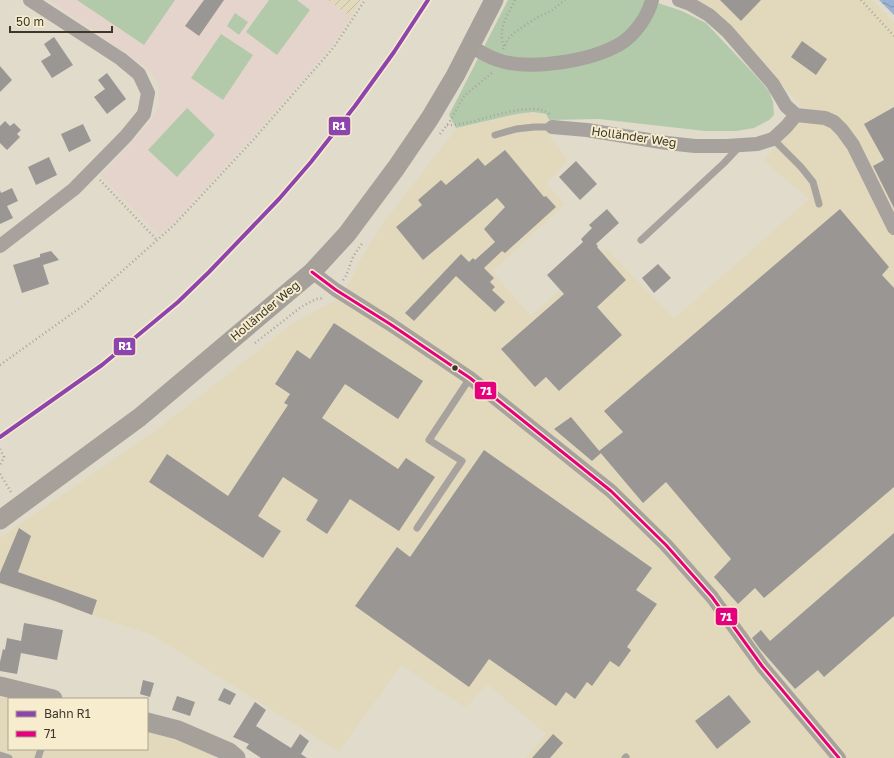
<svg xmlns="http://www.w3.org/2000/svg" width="894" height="758" font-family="'Golos Text',sans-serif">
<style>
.built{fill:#e2d9bd}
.industrial{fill:url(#industrial-furrows)}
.education{fill:#e5d4cb}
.green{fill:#b2caaa}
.water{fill:url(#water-waves)}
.building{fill:#999694}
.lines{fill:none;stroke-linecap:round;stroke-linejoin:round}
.path{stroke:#a8a49c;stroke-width:2.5;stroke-dasharray:1 3;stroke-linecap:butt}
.service{stroke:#a7a29d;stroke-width:7}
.minor{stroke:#a7a29d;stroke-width:14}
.secondary{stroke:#a6a09a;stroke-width:19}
.bus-1-casing{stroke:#f7edce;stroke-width:6}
.bus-1{stroke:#e5007d;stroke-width:3}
.rail-1-casing{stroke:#f7edce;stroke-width:7}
.rail-1{stroke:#8e44ad;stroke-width:4}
.bus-dot{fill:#3b372b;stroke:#f7edce;stroke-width:1.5}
.labels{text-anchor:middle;stroke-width:4;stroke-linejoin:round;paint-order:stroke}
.street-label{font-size:12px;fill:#3b372b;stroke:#f7edce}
.line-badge{stroke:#f7edce;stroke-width:1.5}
.badge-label{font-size:11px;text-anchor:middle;font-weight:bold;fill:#fff}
</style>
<defs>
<pattern id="industrial-furrows" width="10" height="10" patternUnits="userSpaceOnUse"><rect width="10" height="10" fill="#e2d9bd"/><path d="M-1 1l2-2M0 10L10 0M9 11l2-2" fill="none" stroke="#c3bba3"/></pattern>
<pattern id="water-waves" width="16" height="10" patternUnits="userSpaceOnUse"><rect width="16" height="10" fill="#98b4d2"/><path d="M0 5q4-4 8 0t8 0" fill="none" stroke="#7d93ab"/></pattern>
</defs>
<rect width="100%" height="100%" fill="#e0dbca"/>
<path class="built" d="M692,0H872L894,23V758H526L546,734L487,684L466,708L401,665L339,752L152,635L0,585V538L162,426L296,321L335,301L352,279L360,260L384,222L456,129L517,115L533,112L545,115L548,121L551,139L568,160L546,184L565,204L492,272L531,316L606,248L674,319L809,199L764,161L803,108L729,25Z
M0,694L23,699H9V749H147V728L179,735L215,758H0Z"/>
<path class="industrial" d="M327,0H360L351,17Z"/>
<path class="education" d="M49,0H326L351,17L332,46L253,136L174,222L159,235L101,176L150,122L159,106V83L147,68Z"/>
<path class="green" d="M77,0H175L144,45Z
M269,0H297L310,10L277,55L246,32Z
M508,0H649L682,11L706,23L756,76L769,91L773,102L774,115L769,120L754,128L736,131H705L599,119L549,120L546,114L533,112L517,114L456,128L449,115Z
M235,13L248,22L239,35L227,26Z
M221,34L253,55L223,100L191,78Z
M187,108L215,135L177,177L148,150Z"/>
<path class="water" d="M879,0H894V15Z"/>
<path class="building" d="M204,0H224L199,36L185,26Z
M720,0H761L741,21Z
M54,37L73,65L52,78L41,61L51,55L44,44Z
M802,41L827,59L816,75L791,57Z
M0,66L12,80L0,92Z
M107,73L126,99L107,114L94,97L105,89L98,80Z
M894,107V208L873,166L884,160L864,124Z
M5,121L10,126L14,123L21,130L17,134L20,137L7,150L0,143V126Z
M83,124L91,141L69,152L61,134Z
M505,150L544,197L546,196L556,207L505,253L502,251L484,268L494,278L490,282L495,287L492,290L505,302L495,312L456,276L414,321L405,313L461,254L469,262L473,258L475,260L495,242L484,229L505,207L497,198L423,260L396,227L422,205L418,200L441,180L446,185L478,158L485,166Z
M49,157L57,175L36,185L28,167Z
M576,161L597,184L580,200L559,177Z
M12,188L18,201L7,206L13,218L0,224V190L1,193Z
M607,209L619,223L596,244L598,246L597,247L626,280L597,307L622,335L559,391L546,377L535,387L501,349L564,294L547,275L583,242L581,239L592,228L589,225Z
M840,209L889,267L882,275L894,288V487L764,598L755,588L738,604L714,577L731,559L666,482L643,503L599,451L623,432L604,411Z
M51,251L59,260L43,265L49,284L22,293L13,265L40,257V254Z
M658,264L671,278L654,293L642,278Z
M334,323L423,381L398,419L345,384L322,418L398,469L406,458L435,477L399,531L350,499L327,534L306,520L318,500L283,477L258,516L281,531L263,558L149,482L167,454L228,496L288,405L284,403L290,394L275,384L297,350L310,359Z
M571,417L601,453L592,461L554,429Z
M484,450L652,568L636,590L657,604L627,647L631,650L619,667L610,661L592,686L587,682L575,699L566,692L556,706L489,659L469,687L355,606L397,547L410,557Z
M19,528L31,536L18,572L97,600L92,615L55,601L0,583V573Z
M894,533V616L824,677L818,670L795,689L760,649L752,638L761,630L770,641Z
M24,623L63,630L57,660L21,653L17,674L0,671V662L3,649L5,650L7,638L21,641Z
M143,680L154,683L150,697L140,694Z
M224,688L236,694L230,705L218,700Z
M729,695L751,722L717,749L695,721Z
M177,696L195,702L190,716L172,710Z
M255,702L266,710L256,726L291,748L300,734L309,741L301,754L307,758H261L246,748L249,744L233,737Z
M553,734L563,743L550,758H532Z"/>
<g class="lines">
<path class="path" d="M861,0L894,36
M504,46C497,29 508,15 515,0
M503,49L508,39L514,33L536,18L551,11L565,0
M447,125C451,125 456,125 460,124C479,122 536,98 550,115
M440,134L450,121L464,96L493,72
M100,180L157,240
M343,280C348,274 349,267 352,259C355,253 359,248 363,242
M255,343L301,307L316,299L324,298
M0,365L84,305L174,225L254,139L334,47L365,0
M0,449L4,457L0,466
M0,474L11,492"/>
<path class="service" d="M495,135L516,129L534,127H552
M773,139L801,167L813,182L819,204
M641,240L724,163L739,147
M417,528L462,461L429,440L470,378
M0,755L9,758
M38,758L41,749
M625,758L626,757"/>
<path class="minor" d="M679,0L690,4L709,15L727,31L773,84L786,106L796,115L825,118L834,122L842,130L853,145L894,228
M470,46C479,51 488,57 498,60C530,71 591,61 620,44C635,35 648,16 652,0
M552,127L587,130L667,143L695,146H727L757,144L773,139L786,127L796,115
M0,246L74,189L126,136L144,114L148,93L139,74L121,59L30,0
M312,272L336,290L390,324L470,378L611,491L666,545L712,597L762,666L839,758"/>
<path class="secondary" d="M0,520L140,417L312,272L347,234L396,168L430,118L455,76L494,0
M0,686L53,699
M147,722L178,730L229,752L236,758"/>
<defs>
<path id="bus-1" d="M312,272L336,290L390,324L470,378L611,491L666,545L712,597L762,666L839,758"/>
</defs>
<use href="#bus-1" class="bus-1-casing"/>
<use href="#bus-1" class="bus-1"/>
<defs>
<path id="rail-1" d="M0,437L102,365L178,302L209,272L279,199L311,162L355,106L394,52L428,0"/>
</defs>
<use href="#rail-1" class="rail-1-casing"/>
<use href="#rail-1" class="rail-1"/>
</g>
<circle class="bus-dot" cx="455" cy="368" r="3.5"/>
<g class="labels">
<g class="street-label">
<text transform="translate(634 137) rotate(8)" y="4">Holländer Weg</text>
<text transform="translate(265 311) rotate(-40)" y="4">Holländer Weg</text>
</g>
</g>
<g class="line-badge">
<rect x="328" y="116" width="23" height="20" rx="4" fill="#8e44ad"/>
<rect x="113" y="337" width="23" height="19" rx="4" fill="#8e44ad"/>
<rect x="474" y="381" width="23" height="19" rx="4" fill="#e5007d"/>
<rect x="715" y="607" width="23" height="19" rx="4" fill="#e5007d"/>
</g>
<g class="badge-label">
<text x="339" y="130">R1</text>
<text x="125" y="350">R1</text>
<text x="486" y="395">71</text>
<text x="726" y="621">71</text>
</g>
<rect x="8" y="698" width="140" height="52" fill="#f7edce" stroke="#aca48d"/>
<rect x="16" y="711" width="20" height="6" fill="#8e44ad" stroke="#aca48d"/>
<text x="44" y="718" font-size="12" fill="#3b372b">Bahn R1</text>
<rect x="16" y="731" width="20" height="6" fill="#e5007d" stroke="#aca48d"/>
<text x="44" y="738" font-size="12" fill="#3b372b">71</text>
<path d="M10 26v6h102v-6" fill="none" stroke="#3b372b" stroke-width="2"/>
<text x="16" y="26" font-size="12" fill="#3b372b" stroke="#f7edce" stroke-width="3" paint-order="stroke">50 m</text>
</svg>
